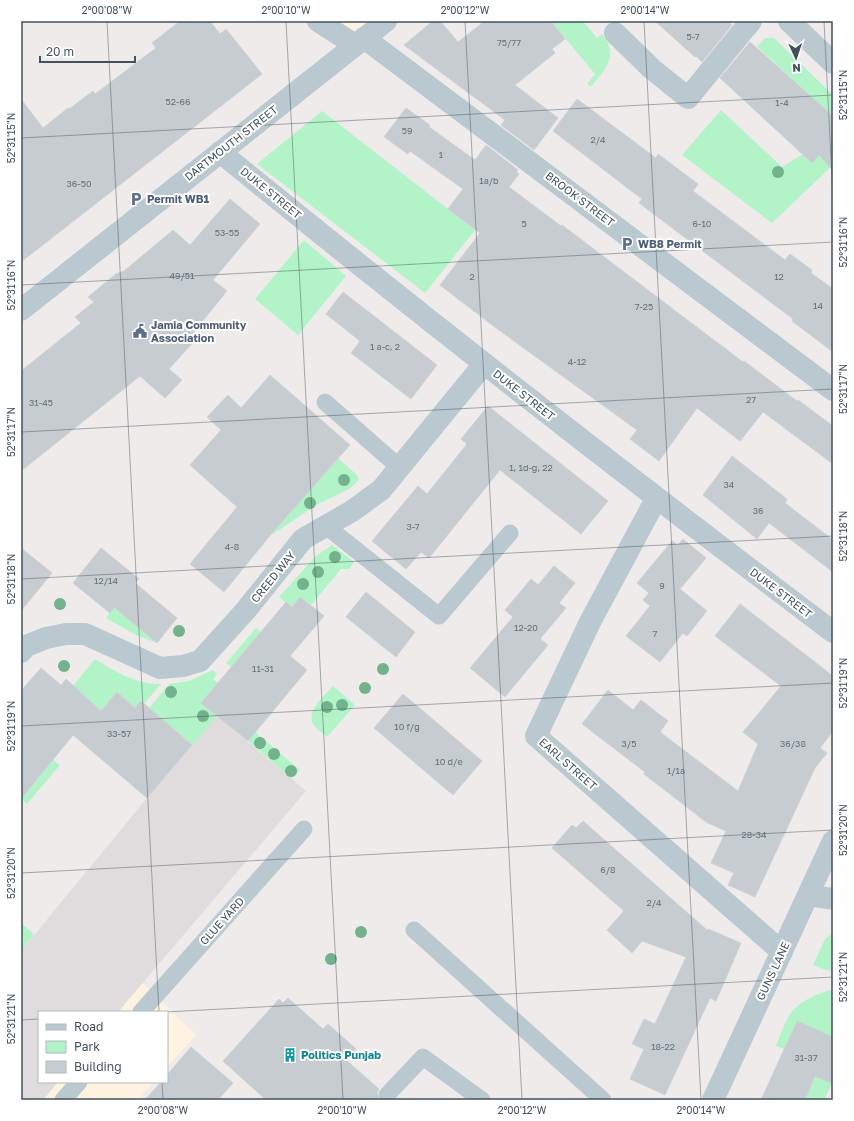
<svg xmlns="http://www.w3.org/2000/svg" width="854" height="1121" font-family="'Golos Text',sans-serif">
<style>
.commercial{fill:#fef3e0}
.education{fill:#e0dcdd}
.green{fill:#b2f4c7}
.building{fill:#c7ccd1;stroke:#ced2d8}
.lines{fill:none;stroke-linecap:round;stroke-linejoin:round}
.service{stroke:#bac8d0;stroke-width:17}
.minor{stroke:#bac8d0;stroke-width:22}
.tree{fill:#72b28c}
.ticks{fill:none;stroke:#42515b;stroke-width:1;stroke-opacity:0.45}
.labels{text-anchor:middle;stroke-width:4;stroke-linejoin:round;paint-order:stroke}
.number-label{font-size:9px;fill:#637078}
.street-label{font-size:11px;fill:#42515b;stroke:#fff}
.service-label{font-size:11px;font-weight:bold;fill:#4e5e75;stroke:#fff;text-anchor:start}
.culture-label{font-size:11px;font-weight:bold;fill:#0d838f;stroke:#fff;text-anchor:start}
.neatline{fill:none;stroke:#42515b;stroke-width:1.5}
.ticks-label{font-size:10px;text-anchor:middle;fill:#42515b}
</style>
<rect width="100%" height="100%" fill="#efebeb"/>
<path class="commercial" d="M318,21H386L355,45Z
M142,983L196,1035L167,1067V1012H118Z
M58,1082H154L138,1100H43Z"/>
<path class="education" d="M217,716L306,791L118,1012H39V1082H58L43,1100H21V951L147,798Z"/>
<path class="green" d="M551,21H583L597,38L602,34C620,56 605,69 591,87L587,84L595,74Z
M765,38H774L833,95V116L757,47Z
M721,110L782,167L803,154L812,163L833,140V165L772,223L682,155Z
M322,111L475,230L425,293L257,164Z
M304,240L346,276L298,335L255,299Z
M338,458L357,475L359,480L349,489L318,504L270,536Z
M332,545L354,562L349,569H341L311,605L300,597L292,607L279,597L316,556Z
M114,607L157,643L136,635L106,618Z
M256,628L261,632L231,667L226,663Z
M95,659C116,672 135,684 161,684L144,704L141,701L135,708L117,693L97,716L73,686Z
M213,670L217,674L213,679L218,683L202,703L217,716L187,752L148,719L153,712L149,708L169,684L189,681Z
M333,686L355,705L327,737C323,733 316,729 313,724C306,711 325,695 333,686Z
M255,732L300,770L292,779L248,741Z
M53,760L60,765L27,804L21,799Z
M21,923L34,934L21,951V942L24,939L21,937Z
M833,933V971L826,970L813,965L825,939Z
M833,990V1037L797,1021L784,1049L776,1046C780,1035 784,1024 790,1014C798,1002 819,992 833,990Z
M819,1068L833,1081L824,1100H805Z"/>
<path class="building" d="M180,21H210L220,34L226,29L262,74L21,262V99L43,128L68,108L69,109L93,91L95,94L156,48L152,43Z
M433,21H440L458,42L485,21H551L565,39L552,49L555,53L515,85L558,118L534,150L501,125L505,120L404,45Z
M655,21H727L732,25L702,62L696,56L695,57Z
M750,42L833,116V170L819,155L812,163L720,78Z
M577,99L656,158L658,154L698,184L693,191L785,260L790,254L812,270L811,273L833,289V352L792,321L793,319L639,203L642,199L553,131Z
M406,108L430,125L429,127L475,160L486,145L518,170L516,172L519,174L509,187L561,226L562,225L743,362L744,361L797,401L798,400L833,426V464L763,412L740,441L697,408L659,461L630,439L637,430L496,328L440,285L480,233L448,209L463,189L410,151L408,154L384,137Z
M230,199L260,224L213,280L227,291L192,334L197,338L169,369L182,380L165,398L140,376L21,471V371L81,323L75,317L94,302L88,297L116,274L124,271L173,230L190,245Z
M343,292L437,365L411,399L351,353L360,341L326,314Z
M270,375L350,445L273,532L224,592L190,564L237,507L190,465L221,430L207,417L228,395L241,408Z
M488,406L608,501L581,534L500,470L429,558L421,552L406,569L372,541L418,486L427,494L467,444L461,439Z
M732,456L787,499L785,503L833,540V572L769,523L757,539L703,495Z
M683,539L706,558L680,589L707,611L687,636L683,633L660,662L626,636L650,606L643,600L649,593L637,583L672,541L678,545Z
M21,548L52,573L21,611Z
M101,548L139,579L135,583L177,618L157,643L114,607L110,613L73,583Z
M554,566L575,583L559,603L566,608L540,639L548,645L505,697L470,668L513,617L505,610L531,579L538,585Z
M366,592L415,632L396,657L346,617Z
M300,597L324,616L290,656L307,670L248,741L201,703L286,602L292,607Z
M740,604L833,676V731L820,748L827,753L815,768L755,897L728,885L734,873L711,863L726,831L706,822L644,774L645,772L582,724L608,690L633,710L641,700L668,721L660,732L738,791L758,744L743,732L781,686L715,636Z
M41,668L61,685L66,679L101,711L117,692L135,708L141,701L192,745L147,798L73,735L21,799V691Z
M403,694L482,761L453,795L374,728Z
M583,821L707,930L708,929L741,943L716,1001L710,998L665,1095L630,1079L644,1049L632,1044L644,1019L655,1024L686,957L642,941L632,953L607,930L624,911L552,848L572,825L576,828Z
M288,998L323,1029L328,1024L356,1049L346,1060L379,1089L377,1093L379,1100H266L223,1061L279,999L283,1003Z
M797,1021L833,1037V1084L815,1076L805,1100H761Z
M191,1047L233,1083L218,1100H145L161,1082H167V1075Z"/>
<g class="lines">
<path class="service" d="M325,402L399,467
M326,526L439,616L510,533
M414,930L603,1100
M141,1012L304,829
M387,1095L423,1057L482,1100
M63,1100L79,1082"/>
<path class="minor" d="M318,21L355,45
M789,21L833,63
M615,33L652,69L688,98L751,21
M364,38L833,390
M220,152C421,316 626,476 833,632
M21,310L386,21
M656,499L590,622L536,736L782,952
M21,652L26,646L46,638L66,634H85L160,668L183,666L200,661L246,610L303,539L352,511L381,490L484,364
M808,895L833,899
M713,1100L833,841"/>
</g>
<g class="tree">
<circle cx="778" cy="172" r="6"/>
<circle cx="344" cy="480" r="6"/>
<circle cx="310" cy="503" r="6"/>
<circle cx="335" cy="557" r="6"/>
<circle cx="318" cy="572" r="6"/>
<circle cx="303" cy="584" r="6"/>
<circle cx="60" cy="604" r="6"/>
<circle cx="179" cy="631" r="6"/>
<circle cx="64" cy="666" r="6"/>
<circle cx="383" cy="669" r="6"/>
<circle cx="365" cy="688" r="6"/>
<circle cx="171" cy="692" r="6"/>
<circle cx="342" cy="705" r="6"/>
<circle cx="327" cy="707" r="6"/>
<circle cx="203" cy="716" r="6"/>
<circle cx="260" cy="743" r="6"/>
<circle cx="274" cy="754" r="6"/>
<circle cx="291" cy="771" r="6"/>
<circle cx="361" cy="932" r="6"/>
<circle cx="331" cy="959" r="6"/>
</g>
<path class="ticks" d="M107,21L159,1012M286,21L343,1100M465,21L522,1100M644,21L701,1100M824,21L833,198M21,138L833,95M21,285L833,242M21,432L833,389M21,579L833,536M21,726L833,683M21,873L833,830M165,1012L833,977M21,1020L39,1019M162,1082L163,1100"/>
<defs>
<symbol id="parking-bare" viewBox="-9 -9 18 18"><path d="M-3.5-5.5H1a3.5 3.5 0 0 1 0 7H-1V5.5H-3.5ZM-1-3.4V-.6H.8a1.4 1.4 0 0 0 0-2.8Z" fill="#5c6f8a" stroke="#fff" stroke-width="2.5" paint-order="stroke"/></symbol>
<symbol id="civic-bare" viewBox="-9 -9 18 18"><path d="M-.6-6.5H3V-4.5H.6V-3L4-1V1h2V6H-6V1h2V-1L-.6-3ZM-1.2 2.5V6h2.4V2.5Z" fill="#5c6f8a" stroke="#fff" stroke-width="2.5" paint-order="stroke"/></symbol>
<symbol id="building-bare" viewBox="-9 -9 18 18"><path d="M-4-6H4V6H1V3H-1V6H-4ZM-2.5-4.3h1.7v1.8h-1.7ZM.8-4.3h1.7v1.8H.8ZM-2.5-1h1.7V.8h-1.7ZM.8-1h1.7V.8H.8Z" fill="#0f9aa8" stroke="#fff" stroke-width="2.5" paint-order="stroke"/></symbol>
</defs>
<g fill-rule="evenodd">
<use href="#parking-bare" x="126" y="189" width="20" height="20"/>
<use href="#parking-bare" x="617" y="234" width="20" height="20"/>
<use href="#civic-bare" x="130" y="321" width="20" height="20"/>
<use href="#building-bare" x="280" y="1045" width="20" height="20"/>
</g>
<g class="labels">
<g class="number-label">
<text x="693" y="40">5-7</text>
<text x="509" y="46">75/77</text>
<text x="178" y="105">52-66</text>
<text x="782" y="106">1-4</text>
<text x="407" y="134">59</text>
<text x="598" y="143">2/4</text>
<text x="441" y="158">1</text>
<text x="489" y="184">1a/b</text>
<text x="79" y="187">36-50</text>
<text x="524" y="227">5</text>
<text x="702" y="227">6-10</text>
<text x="227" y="236">53-55</text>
<text x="182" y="279">49/51</text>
<text x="472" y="280">2</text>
<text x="779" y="280">12</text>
<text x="818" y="309">14</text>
<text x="644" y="310">7-25</text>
<text x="385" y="350">1 a-c, 2</text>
<text x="577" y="365">4-12</text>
<text x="751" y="403">27</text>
<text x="41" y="406">31-45</text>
<text x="531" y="471">1, 1d-g, 22</text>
<text x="729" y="488">34</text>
<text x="758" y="514">36</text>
<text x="413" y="530">3-7</text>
<text x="232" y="550">4-8</text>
<text x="106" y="584">12/14</text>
<text x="662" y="589">9</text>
<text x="526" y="631">12-20</text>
<text x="655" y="637">7</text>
<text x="263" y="672">11-31</text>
<text x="407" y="730">10 f/g</text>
<text x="119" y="737">33-57</text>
<text x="629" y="747">3/5</text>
<text x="793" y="747">36/38</text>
<text x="449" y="765">10 d/e</text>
<text x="676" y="774">1/1a</text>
<text x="754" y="838">28-34</text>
<text x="608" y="873">6/8</text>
<text x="654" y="906">2/4</text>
<text x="663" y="1050">18-22</text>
<text x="806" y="1061">31-37</text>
</g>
<g class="street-label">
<text transform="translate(231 143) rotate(-38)" y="4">DARTMOUTH STREET</text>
<text transform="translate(271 193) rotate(39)" y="4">DUKE STREET</text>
<text transform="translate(580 199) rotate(37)" y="4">BROOK STREET</text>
<text transform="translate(524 395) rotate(38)" y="4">DUKE STREET</text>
<text transform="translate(273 577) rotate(-51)" y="4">CREED WAY</text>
<text transform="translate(781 593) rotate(37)" y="4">DUKE STREET</text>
<text transform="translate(568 764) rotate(41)" y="4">EARL STREET</text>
<text transform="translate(222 921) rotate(-48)" y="4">GLUE YARD</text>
<text transform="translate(773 971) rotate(-65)" y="4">GUNS LANE</text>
</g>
<g class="service-label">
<text x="147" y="203">Permit WB1</text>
<text x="638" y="248">WB8 Permit</text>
<text x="151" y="329">Jamia Community<tspan x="151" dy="13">Association</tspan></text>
</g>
<g class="culture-label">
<text x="301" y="1059">Politics Punjab</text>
</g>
</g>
<rect width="854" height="1121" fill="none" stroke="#ffffff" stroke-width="44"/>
<rect x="38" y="1011" width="130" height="72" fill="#ffffff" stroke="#b3b9bd"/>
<rect x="46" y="1024" width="20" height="6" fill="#bac8d0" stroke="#b3b9bd"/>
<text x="74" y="1031" font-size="12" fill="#42515b">Road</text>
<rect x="46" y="1041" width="20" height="12" fill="#b2f4c7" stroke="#b3b9bd"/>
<text x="74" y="1051" font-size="12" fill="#42515b">Park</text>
<rect x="46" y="1061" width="20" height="12" fill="#c7ccd1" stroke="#b3b9bd"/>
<text x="74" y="1071" font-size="12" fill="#42515b">Building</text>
<g transform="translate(796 58) rotate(177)" stroke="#ffffff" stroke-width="3" paint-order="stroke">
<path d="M0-3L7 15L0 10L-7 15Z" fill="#42515b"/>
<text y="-6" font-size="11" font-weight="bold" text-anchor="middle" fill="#42515b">N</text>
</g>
<path d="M40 56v6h95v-6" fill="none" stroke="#42515b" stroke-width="2"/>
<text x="46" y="56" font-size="12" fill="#42515b" stroke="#ffffff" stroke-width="3" paint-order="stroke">20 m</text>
<rect x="22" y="22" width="810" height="1077" class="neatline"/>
<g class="ticks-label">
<text x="107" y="14">2°00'08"W</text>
<text x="286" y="14">2°00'10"W</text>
<text x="465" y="14">2°00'12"W</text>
<text x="645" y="14">2°00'14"W</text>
<text transform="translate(843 95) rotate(-90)" y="4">52°31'15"N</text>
<text transform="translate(11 138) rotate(-90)" y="4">52°31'15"N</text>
<text transform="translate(843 242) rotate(-90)" y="4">52°31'16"N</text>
<text transform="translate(11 285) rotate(-90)" y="4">52°31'16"N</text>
<text transform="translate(843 389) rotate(-90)" y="4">52°31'17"N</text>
<text transform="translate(11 432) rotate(-90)" y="4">52°31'17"N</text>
<text transform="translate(843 536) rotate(-90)" y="4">52°31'18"N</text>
<text transform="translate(11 579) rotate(-90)" y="4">52°31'18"N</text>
<text transform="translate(843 683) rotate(-90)" y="4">52°31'19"N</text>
<text transform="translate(11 726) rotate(-90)" y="4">52°31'19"N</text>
<text transform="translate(843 830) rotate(-90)" y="4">52°31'20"N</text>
<text transform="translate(11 873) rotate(-90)" y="4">52°31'20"N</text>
<text transform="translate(843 977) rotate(-90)" y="4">52°31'21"N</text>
<text transform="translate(11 1019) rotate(-90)" y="4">52°31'21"N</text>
<text x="163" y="1114">2°00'08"W</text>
<text x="342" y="1114">2°00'10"W</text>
<text x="522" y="1114">2°00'12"W</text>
<text x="701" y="1114">2°00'14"W</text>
</g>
</svg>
